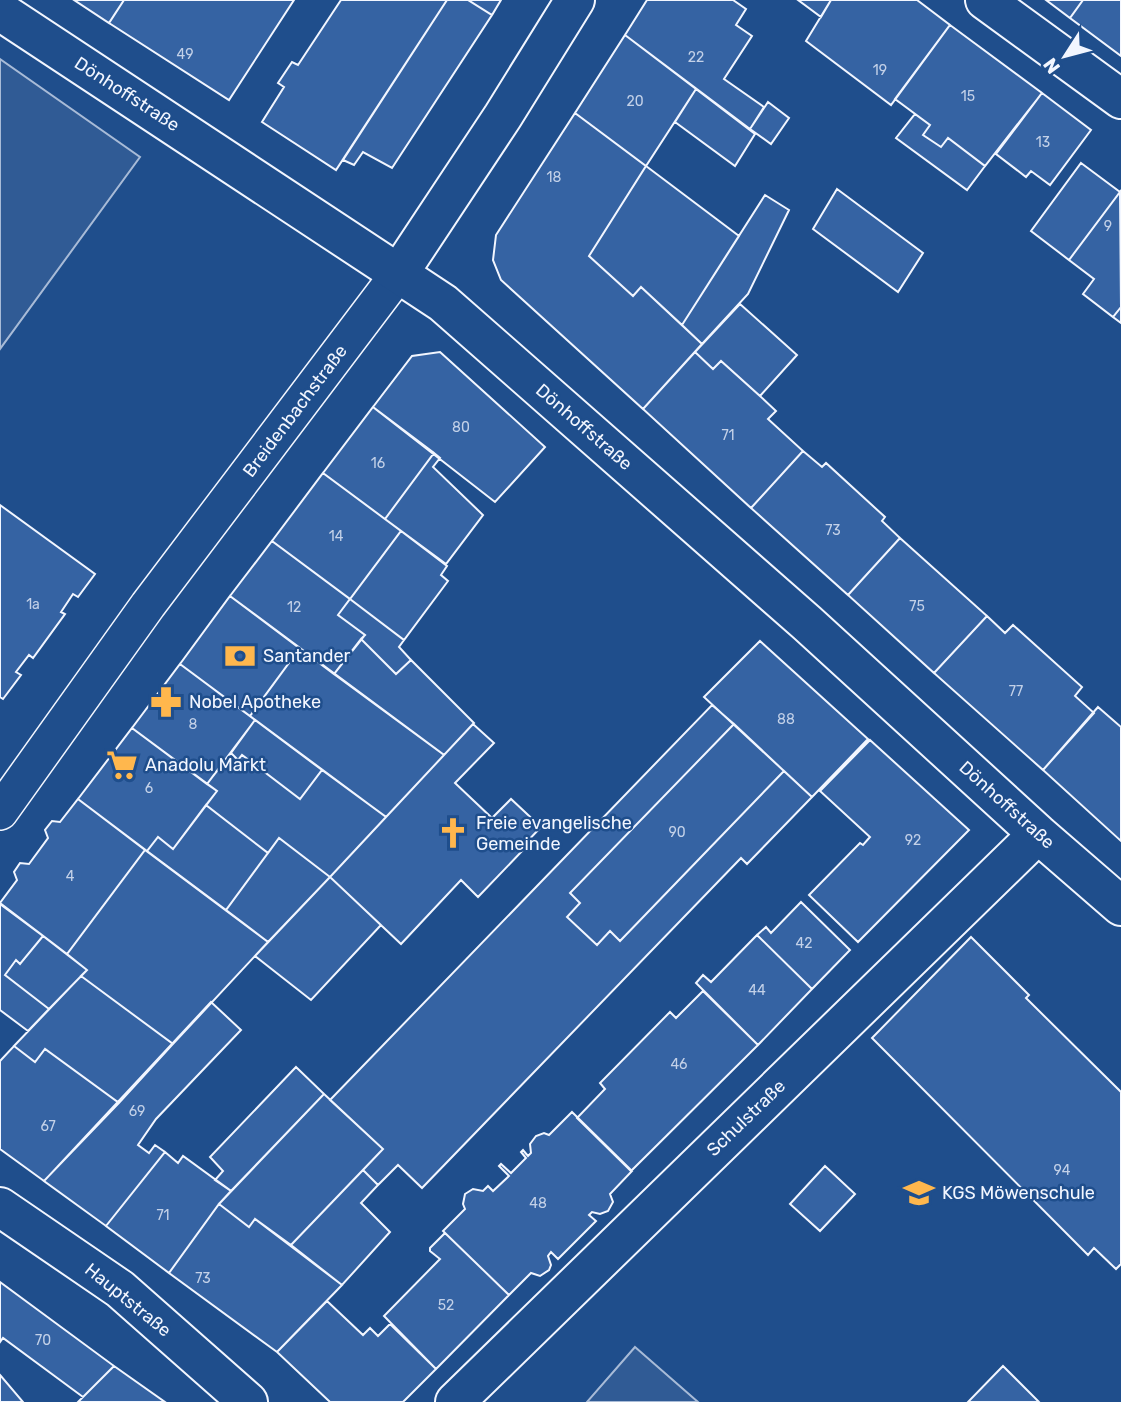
<svg xmlns="http://www.w3.org/2000/svg" width="1121" height="1402" font-family="Rubik,sans-serif">
<style>
.built{fill:#305b95;stroke:#a8bbd7;stroke-width:2}
.building{fill:#3563a3;stroke:#f2f6ff;stroke-width:2}
.lines{fill:none;stroke-linecap:round;stroke-linejoin:round}
.pedestrian-casing{stroke:#f2f6ff;stroke-width:38}
.minor-casing{stroke:#f2f6ff;stroke-width:42}
.pedestrian{stroke:#1f4e8c;stroke-width:35}
.minor{stroke:#1f4e8c;stroke-width:38}
.labels{text-anchor:middle;stroke-width:5;stroke-linejoin:round;paint-order:stroke}
.number-label{font-size:14px;fill:#c3d1e8}
.street-label{font-size:18px;fill:#f2f6ff;stroke:#1f4e8c}
.poi-label{font-size:18px;fill:#f2f6ff;stroke:#1f4e8c;text-anchor:start}
</style>
<rect width="100%" height="100%" fill="#1f4e8c"/>
<path class="built" d="M0,59L140,157L0,349Z
M635,1347L698,1402H587Z"/>
<path class="building" d="M74,0H124L109,23Z
M124,0H294L229,100L109,23Z
M341,0H447L336,170L262,122L284,87L278,83L292,62L298,65Z
M447,0H468L492,15L392,168L363,152L354,165L343,160Z
M468,0H501L492,15Z
M647,0H733L746,9L736,25L752,36L724,79L764,107L750,129L625,35Z
M798,0H831L821,17Z
M831,0H917L950,25L891,105L806,41Z
M1046,0H1083L1070,18Z
M1083,0H1121V56L1070,18Z
M950,25L1042,93L985,166L948,138L941,147L923,135L930,125L895,99Z
M625,35L696,89L646,166L575,113Z
M696,89L755,134L735,166L675,122Z
M1042,93L1091,130L1050,185L1031,171L1026,177L996,154Z
M768,102L789,118L771,144L750,129Z
M575,113L646,166L589,256L633,296L641,287L702,344L643,409L501,280L493,260L496,235Z
M915,114L930,125L923,135L941,147L948,138L985,166L967,190L896,138Z
M1081,163L1120,192L1069,260L1031,231Z
M646,166L739,236L682,325L641,287L633,296L589,256Z
M837,189L923,253L898,292L813,229Z
M1120,192L1121,307L1113,317L1083,294L1094,279L1069,260Z
M765,195L789,210L748,294L702,344L682,325Z
M740,304L797,355L760,396L721,361L713,369L695,352Z
M1121,307V323L1113,317Z
M440,352L545,447L495,502L373,407L412,356Z
M695,352L713,369L721,361L760,396L776,411L768,419L803,451L751,508L643,409Z
M373,407L434,453L385,519L323,473Z
M803,451L822,467L826,463L885,517L882,521L900,538L848,595L751,508Z
M434,453L440,458L433,467L483,515L446,564L385,519Z
M323,473L401,531L350,599L272,541Z
M0,505L95,574L78,597L73,594L61,612L65,614L33,658L29,655L16,672L21,675L3,699L0,697Z
M401,531L447,566L441,575L448,581L404,640L350,599Z
M900,538L987,616L934,673L848,595Z
M272,541L350,599L338,615L365,635L334,674L230,596Z
M230,596L300,648L250,716L180,664Z
M350,599L404,640L399,647L411,660L396,674L361,639L365,635L338,615Z
M987,616L1005,633L1013,625L1082,687L1075,696L1094,713L1043,770L934,673Z
M361,639L396,674L411,660L474,723L444,755L334,674Z
M760,641L868,739L812,797L704,697Z
M300,648L444,755L386,817L250,716Z
M180,664L255,720L207,784L132,728Z
M712,705L734,724L570,893L580,903L567,917L597,945L610,931L620,941L784,771L812,797L747,864L741,858L422,1188L398,1165L378,1185L363,1170L383,1149L330,1100Z
M1098,707L1121,727V841L1043,770Z
M255,720L322,770L300,799L242,755L238,760L231,753Z
M473,724L494,743L455,783L492,818L511,799L541,827L522,847L524,849L478,897L461,880L401,944L330,877Z
M734,724L784,771L620,941L610,931L597,945L567,917L580,903L570,893Z
M132,728L217,791L173,849L158,837L147,851L78,799Z
M870,740L969,830L858,942L809,895L860,843L863,845L870,837L820,791Z
M231,753L238,760L242,755L300,799L322,770L386,817L330,877L279,838L268,853L206,805L217,791L207,784Z
M78,799L145,850L67,954L0,903L17,880L14,872L20,863L29,864L48,838L45,830L52,821L60,822Z
M206,805L268,853L226,910L147,851L158,837L173,849Z
M279,838L330,877L268,942L226,910Z
M145,850L268,942L173,1044L81,976L87,970L67,954Z
M330,877L381,925L311,1000L255,956Z
M801,902L850,950L812,989L757,935L766,927L771,933Z
M0,904L43,936L20,964L16,960L5,975L49,1009L28,1031L0,1010Z
M757,935L812,989L758,1045L696,983L703,975L711,982Z
M43,936L87,970L49,1009L5,975L16,960L20,964Z
M971,937L1029,995L1026,998L1121,1092V1264L1116,1269L1094,1248L1088,1255L872,1038Z
M81,976L173,1044L119,1103L45,1049L35,1062L14,1046Z
M703,991L758,1045L631,1171L577,1118L605,1089L600,1083L670,1012L676,1018Z
M211,1002L241,1030L156,1119L138,1145L149,1153L155,1145L165,1152L106,1226L44,1181Z
M14,1046L35,1062L45,1049L119,1103L44,1181L0,1149V1061Z
M296,1067L324,1094L231,1191L215,1180L223,1171L210,1157Z
M324,1094L383,1149L291,1245L255,1219L249,1227L219,1204Z
M572,1112L632,1171L610,1194L613,1202L608,1211L600,1214L592,1212L589,1215L596,1221L558,1259L551,1252L548,1256L551,1265L549,1270L540,1276L531,1273L509,1295L443,1231L465,1209L463,1204L465,1194L473,1189L483,1191L488,1186L493,1191L509,1176L499,1166L501,1164L511,1173L526,1158L521,1152L523,1150L528,1156L531,1153L530,1144L536,1136L544,1133L549,1135Z
M165,1152L178,1163L183,1156L231,1191L219,1204L169,1273L106,1226Z
M825,1166L855,1194L820,1231L790,1204Z
M363,1170L378,1185L361,1203L390,1232L342,1285L291,1245Z
M219,1204L249,1227L255,1219L342,1285L277,1352L169,1273Z
M445,1233L509,1295L436,1369L384,1316L440,1259L430,1251V1248Z
M0,1282L114,1366L83,1397L3,1338L0,1342Z
M327,1301L363,1335L370,1328L378,1336L390,1324L436,1369L403,1402H330L277,1352Z
M114,1366L165,1402H78Z
M1003,1366L1039,1402H968Z
M0,1375L23,1402H0Z"/>
<g class="lines">
<defs>
<path id="pedestrian" d="M0,812L148,605L399,273"/>
<path id="minor" d="M985,0L1121,99
M0,11L443,303L807,623L1038,834L1121,906
M399,273L503,116L575,0
M0,1207L120,1289L248,1402
M455,1402L1038,834"/>
</defs>
<use href="#pedestrian" class="pedestrian-casing"/>
<use href="#minor" class="minor-casing"/>
<use href="#pedestrian" class="pedestrian"/>
<use href="#minor" class="minor"/>
</g>
<defs>
<symbol id="bank-bare" viewBox="-9 -9 18 18"><path d="M-6-4H6V4H-6ZM0-2.3a2.3 2.3 0 1 0 0 4.6a2.3 2.3 0 1 0 0-4.6Z" fill="#ffb74d" stroke="#1f4e8c" stroke-width="2.5" paint-order="stroke"/></symbol>
<symbol id="pharmacy-bare" viewBox="-9 -9 18 18"><path d="M-2-6h4v4h4v4h-4v4h-4v-4h-4v-4h4Z" fill="#ffb74d" stroke="#1f4e8c" stroke-width="2.5" paint-order="stroke"/></symbol>
<symbol id="supermarket-bare" viewBox="-9 -9 18 18"><path d="M-6-5.5h2.5l.6 2H6L4.5 2H-2.5L-4.4-4H-6ZM-1.5 3.2a1.3 1.3 0 1 0 .1 0ZM3 3.2a1.3 1.3 0 1 0 .1 0Z" fill="#ffb74d" stroke="#1f4e8c" stroke-width="2.5" paint-order="stroke"/></symbol>
<symbol id="church-bare" viewBox="-9 -9 18 18"><path d="M-1.2-6h2.4v3.5h3.3v2.4h-3.3V6h-2.4V-.1h-3.3v-2.4h3.3Z" fill="#ffb74d" stroke="#1f4e8c" stroke-width="2.5" paint-order="stroke"/></symbol>
<symbol id="school-bare" viewBox="-9 -9 18 18"><path d="M0-5L7-2L0 1L-7-2ZM-4 1L0 2.5L4 1V4Q0 6-4 4Z" fill="#ffb74d" stroke="#1f4e8c" stroke-width="2.5" paint-order="stroke"/></symbol>
</defs>
<g fill-rule="evenodd">
<use href="#bank-bare" x="218" y="634" width="44" height="44"/>
<use href="#pharmacy-bare" x="144" y="680" width="44" height="44"/>
<use href="#supermarket-bare" x="100" y="743" width="44" height="44"/>
<use href="#church-bare" x="431" y="811" width="44" height="44"/>
<use href="#school-bare" x="897" y="1171" width="44" height="44"/>
</g>
<g class="labels">
<g class="number-label">
<text x="185" y="59">49</text>
<text x="696" y="62">22</text>
<text x="880" y="75">19</text>
<text x="968" y="101">15</text>
<text x="635" y="106">20</text>
<text x="1043" y="147">13</text>
<text x="554" y="182">18</text>
<text x="1108" y="231">9</text>
<text x="461" y="432">80</text>
<text x="728" y="440">71</text>
<text x="378" y="468">16</text>
<text x="833" y="535">73</text>
<text x="336" y="541">14</text>
<text x="33" y="609">1a</text>
<text x="917" y="611">75</text>
<text x="294" y="612">12</text>
<text x="1016" y="696">77</text>
<text x="786" y="724">88</text>
<text x="193" y="729">8</text>
<text x="149" y="793">6</text>
<text x="677" y="837">90</text>
<text x="913" y="845">92</text>
<text x="70" y="881">4</text>
<text x="804" y="948">42</text>
<text x="757" y="995">44</text>
<text x="679" y="1069">46</text>
<text x="137" y="1116">69</text>
<text x="48" y="1131">67</text>
<text x="1062" y="1175">94</text>
<text x="538" y="1208">48</text>
<text x="163" y="1220">71</text>
<text x="203" y="1283">73</text>
<text x="446" y="1310">52</text>
<text x="43" y="1345">70</text>
</g>
<g class="street-label">
<text transform="translate(127 94) rotate(33)" y="6">Dönhoffstraße</text>
<text transform="translate(295 411) rotate(-53)" y="6">Breidenbachstraße</text>
<text transform="translate(584 427) rotate(41)" y="6">Dönhoffstraße</text>
<text transform="translate(1007 805) rotate(42)" y="6">Dönhoffstraße</text>
<text transform="translate(746 1118) rotate(-44)" y="6">Schulstraße</text>
<text transform="translate(128 1300) rotate(39)" y="6">Hauptstraße</text>
</g>
<g class="poi-label">
<text x="263" y="662">Santander</text>
<text x="189" y="708">Nobel Apotheke</text>
<text x="145" y="771">Anadolu Markt</text>
<text x="476" y="829">Freie evangelische<tspan x="476" dy="21">Gemeinde</tspan></text>
<text x="942" y="1199">KGS Möwenschule</text>
</g>
</g>
<g transform="translate(1065 56) rotate(234)" stroke="#1f4e8c" stroke-width="5" paint-order="stroke">
<path d="M0-5L12 26L0 18L-12 26Z" fill="#f2f6ff"/>
<text y="-10" font-size="19" font-weight="bold" text-anchor="middle" fill="#f2f6ff">N</text>
</g>
</svg>
